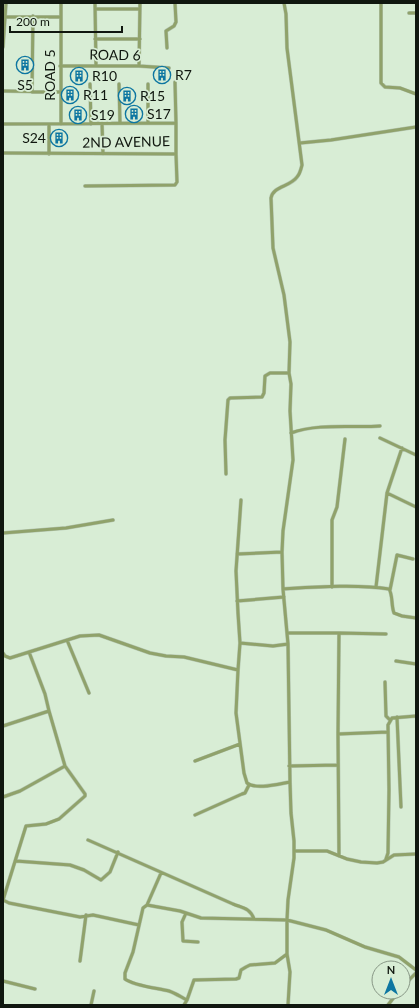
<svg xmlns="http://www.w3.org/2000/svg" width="419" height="1008" font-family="Lato,sans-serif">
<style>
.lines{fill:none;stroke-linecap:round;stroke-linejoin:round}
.street-casing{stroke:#b4c6b1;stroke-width:4}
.street{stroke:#90a26b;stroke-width:3}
.labels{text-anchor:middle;stroke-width:3.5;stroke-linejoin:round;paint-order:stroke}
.street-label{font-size:14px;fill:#10170f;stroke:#d8edd5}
.poi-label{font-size:14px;fill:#10170f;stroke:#d8edd5;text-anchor:start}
</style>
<rect width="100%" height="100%" fill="#d8edd5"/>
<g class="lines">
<defs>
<path id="street" d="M95,3L96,66
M284,3L286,14L287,48L302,165C301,169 300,174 297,177C290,187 273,186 271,198L273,248L284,295L290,342L289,373L291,384L290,411L293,460L283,531L282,552L283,589L288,644L290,782L291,813L294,841V858L288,900L287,920V954L290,972L288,1005
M381,3V83L385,87L400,88L416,94
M95,9H140
M409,13H416
M5,17H60
M95,39H140
M3,47L6,3
M167,48L166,31L174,26L176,22L175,3
M60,66H139L169,68
M139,66L140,3
M175,82L176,123
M90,84L91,124
M119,84L120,123
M148,84V123
M3,91L61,92
M32,92L33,16
M102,123L103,154
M3,124L176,123V154L3,153
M61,124V3
M300,143L331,140L416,127
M49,154V124
M85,186L175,185L177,182L176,154
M291,433C318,423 352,428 380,426
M380,438L416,455
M226,474L225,440L228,400L230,398L262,397L264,393L265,376L270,373H289
M387,493L416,507
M3,533L66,528L113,520
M237,554L282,552
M332,587V520L337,507L345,439
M376,587L387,493L402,448
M283,589C316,587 356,584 389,589C393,595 391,605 394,613L402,616L416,618
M390,590L397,555L413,559
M237,601L284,597
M288,633H339L338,734
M339,633L386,634
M67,640L89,693
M240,643L273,646L288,644
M3,653L5,656L10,658L80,636L99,635L150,653L166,656L184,657L238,670L240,643L238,613L236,571L241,500
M396,661L416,664
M238,670L236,713L244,773L247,783C256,790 278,784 290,782
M385,682L386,716L390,720
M397,717L401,807
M3,726L49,711L45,694L29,652
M195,761L240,744
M289,766L338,765
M3,797L20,791L65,766
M195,815L242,794L245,793L249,785
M88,840L233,904C243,908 250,908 254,919
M294,851H327L347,859L361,862L377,863L383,862L394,855L416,854
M339,856L338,734L388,732
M386,859L388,853L389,790L388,725L392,718L416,716
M16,861L70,865L84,870L101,880L110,872L118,852
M3,900L26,826L46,824L59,819L85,796V794L65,766L49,711
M3,900L9,903L75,916L80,917L93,915L139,925
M147,905L161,873
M186,913L182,922L183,941L198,942
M80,961L86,915
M3,981L35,989
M403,986L416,973
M187,1000L194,980L236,979L239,978L241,970L246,967L250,965L275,963L287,954
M91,1005L94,991
M184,1005L187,1000C181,997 175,993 169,991C157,988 134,986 125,979V973L133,952L143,908L147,905L180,911L201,918L287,920L326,930L365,947L399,957L416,970
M388,1005L398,992"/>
</defs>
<use href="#street" class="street-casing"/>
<use href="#street" class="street"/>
</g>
<defs>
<symbol id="building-ring" viewBox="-11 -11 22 22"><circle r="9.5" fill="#d8edd5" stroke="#0d76a1" stroke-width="1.5"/><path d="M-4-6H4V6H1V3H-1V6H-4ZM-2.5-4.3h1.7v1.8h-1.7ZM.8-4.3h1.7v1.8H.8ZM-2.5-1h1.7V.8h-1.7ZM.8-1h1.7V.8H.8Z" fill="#0d76a1"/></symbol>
</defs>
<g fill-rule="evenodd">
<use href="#building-ring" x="15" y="55" width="20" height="20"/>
<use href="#building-ring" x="152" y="65" width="20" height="20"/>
<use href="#building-ring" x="69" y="66" width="20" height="20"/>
<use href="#building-ring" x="60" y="85" width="20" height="20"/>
<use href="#building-ring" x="117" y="86" width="20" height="20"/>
<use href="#building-ring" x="124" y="104" width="20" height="20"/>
<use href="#building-ring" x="68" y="105" width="20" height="20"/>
<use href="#building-ring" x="49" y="128" width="20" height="20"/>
</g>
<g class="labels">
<g class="street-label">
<text transform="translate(115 55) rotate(1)" y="5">ROAD 6</text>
<text transform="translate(50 75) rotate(-90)" y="5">ROAD 5</text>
<text transform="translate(126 142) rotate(-1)" y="5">2ND AVENUE</text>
</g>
<g class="poi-label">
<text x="175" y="80">R7</text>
<text x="92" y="81">R10</text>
<text x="25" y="90" text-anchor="middle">S5</text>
<text x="83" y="100">R11</text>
<text x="140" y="101">R15</text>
<text x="147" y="119">S17</text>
<text x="91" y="120">S19</text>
<text x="46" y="143" text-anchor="end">S24</text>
</g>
</g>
<rect width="419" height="1008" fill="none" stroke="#10170f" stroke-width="8"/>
<g transform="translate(391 980)"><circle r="19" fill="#d8edd5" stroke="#889786"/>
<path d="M0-3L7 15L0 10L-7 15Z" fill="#0d76a1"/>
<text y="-6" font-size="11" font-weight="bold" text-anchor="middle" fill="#10170f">N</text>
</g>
<path d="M10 26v6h112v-6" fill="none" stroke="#10170f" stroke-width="2"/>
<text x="16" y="26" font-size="12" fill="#10170f" stroke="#d8edd5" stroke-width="3" paint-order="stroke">200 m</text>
</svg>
